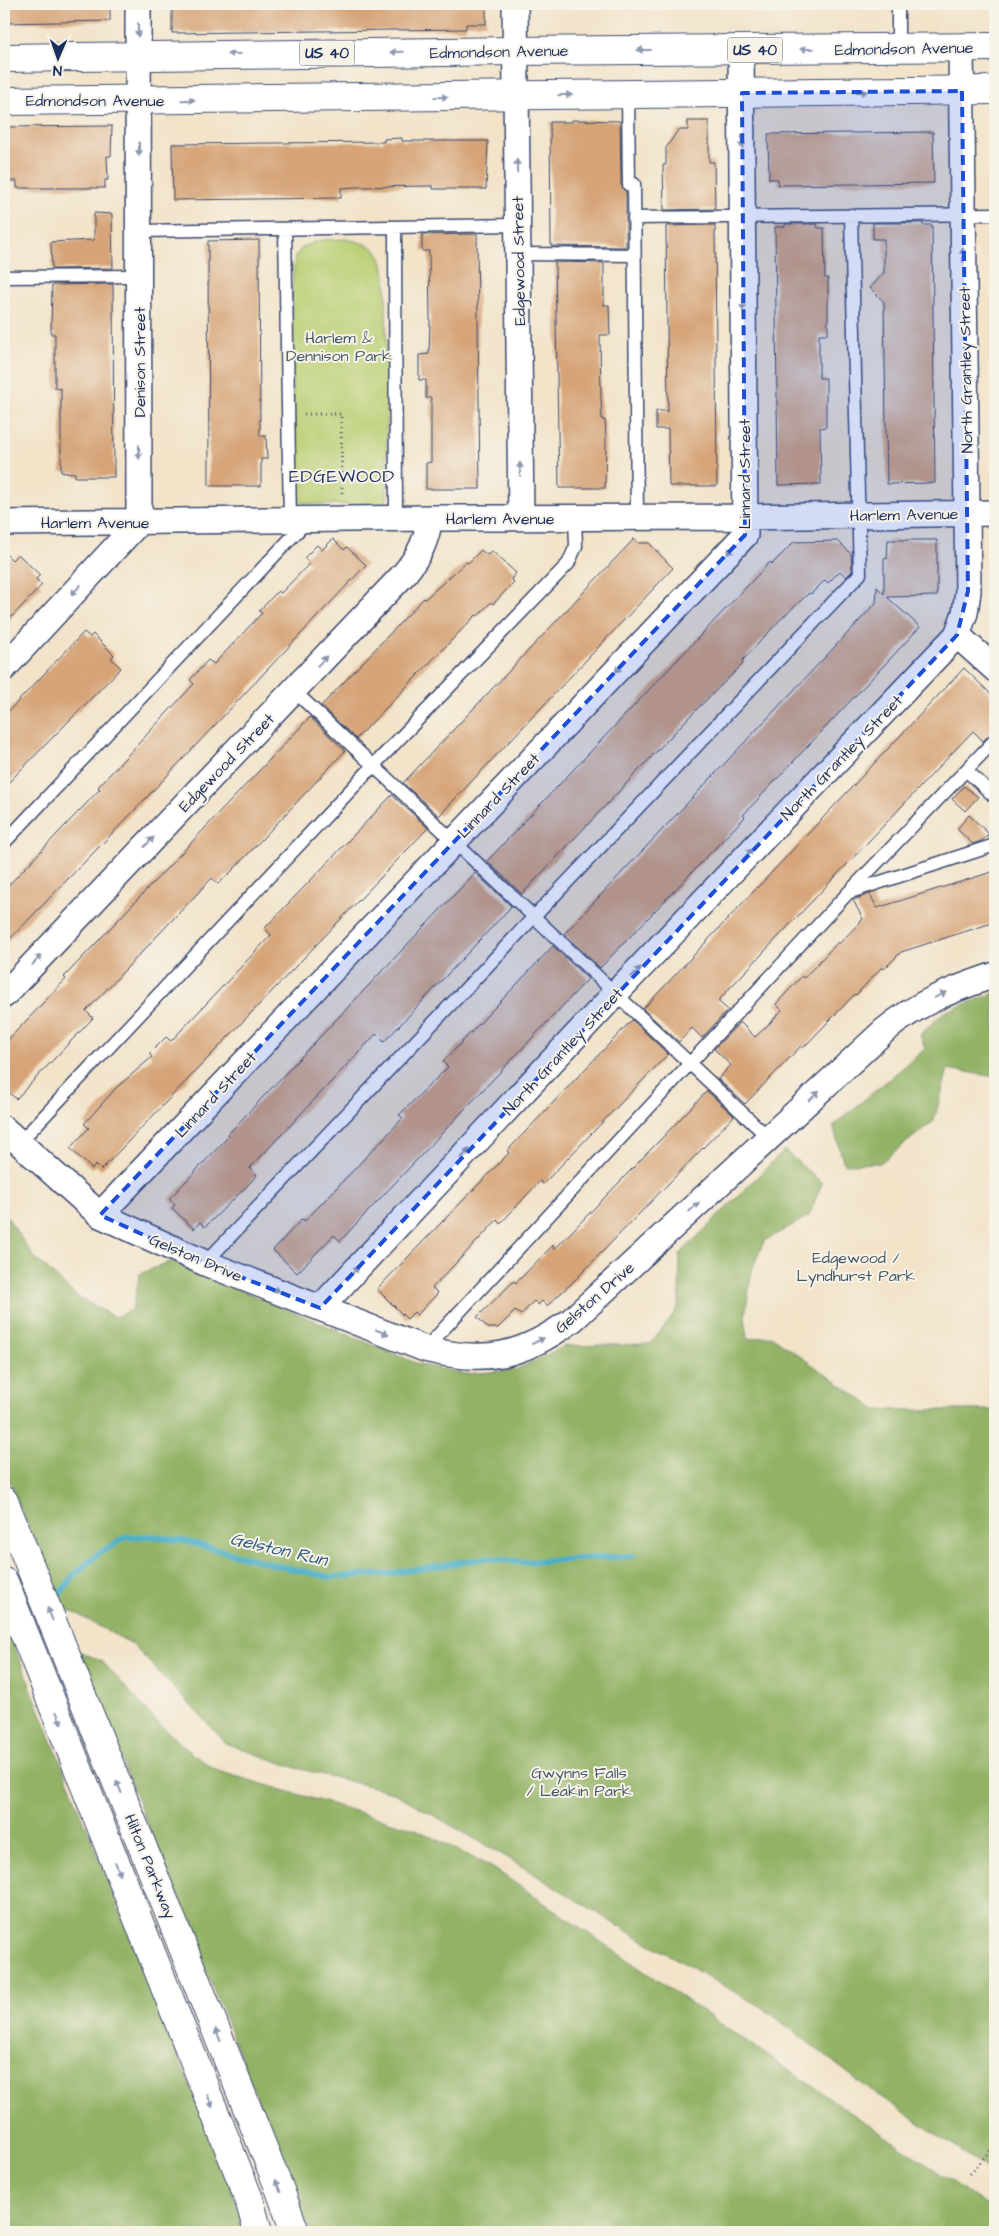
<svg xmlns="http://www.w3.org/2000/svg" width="999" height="2236" font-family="'Architects Daughter',sans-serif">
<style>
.green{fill:#b9cf73;stroke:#6a7f68}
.forest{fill:#92b265;stroke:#567062}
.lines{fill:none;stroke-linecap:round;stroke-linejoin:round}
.stream{stroke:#48afc7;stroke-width:6}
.building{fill:#d6a478}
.lane-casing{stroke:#3b4a6e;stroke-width:15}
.street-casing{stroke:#3b4a6e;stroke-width:28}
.primary-casing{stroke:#3b4a6e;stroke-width:30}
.path{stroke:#3b4a6e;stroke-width:3;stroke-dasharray:1 4;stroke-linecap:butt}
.lane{stroke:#fff;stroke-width:12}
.street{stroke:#fff;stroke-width:25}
.primary{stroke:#fff;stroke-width:28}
.oneway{fill:#8d97ae}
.marked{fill:#1d4ed8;fill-opacity:0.2;stroke:#1d4ed8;stroke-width:4;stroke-dasharray:10 6;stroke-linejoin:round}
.labels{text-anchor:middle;stroke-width:4;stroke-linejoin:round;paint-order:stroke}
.shield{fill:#f7f3e8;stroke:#5d6a87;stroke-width:1}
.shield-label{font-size:15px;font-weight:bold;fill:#1b2f5e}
.street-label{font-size:16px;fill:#1b2f5e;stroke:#f7f3e8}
.park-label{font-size:16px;fill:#425763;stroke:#f7f3e8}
.neighbourhood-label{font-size:18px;letter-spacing:1px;fill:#1b2f5e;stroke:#f7f3e8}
.water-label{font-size:18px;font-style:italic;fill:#28557e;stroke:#f7f3e8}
</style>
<rect width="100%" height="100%" fill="#f7f3e8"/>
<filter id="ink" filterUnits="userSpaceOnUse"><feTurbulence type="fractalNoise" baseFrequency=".02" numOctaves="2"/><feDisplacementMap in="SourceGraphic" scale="10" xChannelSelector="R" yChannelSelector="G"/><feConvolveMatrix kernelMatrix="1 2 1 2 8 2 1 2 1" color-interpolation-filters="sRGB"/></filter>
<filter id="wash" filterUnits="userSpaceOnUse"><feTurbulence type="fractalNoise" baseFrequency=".0096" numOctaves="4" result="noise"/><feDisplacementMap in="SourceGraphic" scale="20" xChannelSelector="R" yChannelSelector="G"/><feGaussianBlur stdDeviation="1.12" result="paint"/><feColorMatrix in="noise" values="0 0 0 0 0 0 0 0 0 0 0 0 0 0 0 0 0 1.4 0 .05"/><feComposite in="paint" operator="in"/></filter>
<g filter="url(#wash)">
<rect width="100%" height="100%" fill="#f2e3c9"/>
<path class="green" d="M345,239C381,246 383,252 386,287L387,500L382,505L312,504L298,502L293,421L292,288L295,256L304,246L322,240Z"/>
<path class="forest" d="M995,993V1077L948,1069L934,1121L880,1163L844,1164L833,1126L925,1049L920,1035L944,1012Z
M784,1150L822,1183L809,1216L764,1241L752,1270L745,1316L748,1339L771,1336L877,1410H995V2174L866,2087L763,2008L627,1931L503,1855L393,1792L296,1768L227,1744L132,1644L71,1611L60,1607L4,1467V1212L33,1256L76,1296L114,1317L132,1310L140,1274L171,1261L418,1364L466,1374L515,1370L565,1346L650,1344L670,1320L679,1304L680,1254Z
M4,1621L236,2201L243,2232H4Z
M77,1650L103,1662L156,1721L191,1753L218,1771L416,1829L493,1868L995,2211V2232H309L303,2212Z"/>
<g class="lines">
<path class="stream" d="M51,1600H55L75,1574L98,1554L126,1537L153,1536L188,1542L283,1567L330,1577L387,1574L487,1558L524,1562L633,1556"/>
</g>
<g id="blocks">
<path class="building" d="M4,4H110V21L4,23Z
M172,4H486V24H466V29L172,33Z
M572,120L620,121L621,185L626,192V247L551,246L550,122H572Z
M688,121H709V162H714L715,209L664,210L663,165H666V148L678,130H688Z
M112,126L111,156H107L108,180H105V188H17V181H4V127Z
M933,132L934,183L778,185V179H769L768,134Z
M402,138V141H488L486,189H433V186L356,187L341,188V198L173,200L172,144L384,142V139Z
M94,213L112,214L113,268L52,269L51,242L94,240Z
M873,223H923V225H932L935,483L887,484L884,302L870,288L884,273V239H873Z
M785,224H817L818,228H824L825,278H828V334H819V378H826V427L820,428L821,484L778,485L775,227H785Z
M715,225L717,486H669L668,429H656V411H668L666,226Z
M477,234L480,489H426V463L431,462V398H426V380H419V355L429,354L430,322L429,251H422V235Z
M259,240L260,436H266L267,459H261V486H209L208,241Z
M555,262L604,263V305H609L610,335H600L601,399L602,420H605L606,439L605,488H559Z
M113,284L114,477H75V473L61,472V389L55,388V334H51L52,285Z
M333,539L344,550L347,547L366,565L132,813L4,945V890L100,789L98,787L194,684L190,680L208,660L214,664L262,613L259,611L278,591L281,593L310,563L304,558L317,545L322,550Z
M634,539L639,543H649L673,568L439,816L403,783Z
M888,540H937V596L887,597L920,627L743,815L745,817L600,968L564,934L876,603L877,587L884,594V558L887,559Z
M838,541L851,554L852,571L846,577L840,571L828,583L825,580L811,594L809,593L781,619L743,660V664L691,715L522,894L487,861L770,562L772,564L794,542Z
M481,550L487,555L492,551L516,573L511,579L514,582L493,604L491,602L478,616L476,615L356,739L321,706L424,598L425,599L466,562L468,563Z
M4,552L12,560L18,554L40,575L36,579L42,585L4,625Z
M84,632L90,637L93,634L114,655L111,658L121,668L4,787V716Z
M964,668L995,698V732L990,734L983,741L973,731L727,991L718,1001L728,1010L702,1038L692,1028L679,1042L643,1009Z
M310,717L345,751L232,871L218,884L212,878L124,971L86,1011L93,1018L16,1099L4,1088V1056L9,1049L4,1044L66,979L64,977Z
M964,786L978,797L965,811L952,799Z
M392,795L428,828L101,1170L96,1165L92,1169L70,1148L89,1128L84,1124L116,1088L152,1057L149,1054L166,1037L171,1041L241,967L271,935L265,928Z
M969,815L989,834L983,840L973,844L957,829Z
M995,871V922L901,952L884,969L882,967L856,995L855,994L803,1048L801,1046L745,1104L718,1079L731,1065L714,1049L740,1022L755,1037L769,1024L782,1010L776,1004L802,976L804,978L838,942L839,944L863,919L853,900L870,894L877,908Z
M475,873L511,906L509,909L384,1042L376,1034L250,1168L257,1175L249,1184L205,1227L200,1222L194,1229L172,1208L175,1205L169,1199L229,1136L228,1134Z
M553,946L588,979L340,1241L334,1235L297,1273L273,1250L302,1219L305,1221L403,1118L399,1115L448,1067L443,1062Z
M632,1020L668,1054L543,1184L540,1181L500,1224L497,1220L480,1238L432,1288L438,1293L417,1315L414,1312L407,1319L377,1289L509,1153L507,1151Z
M707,1091L734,1116L574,1281L547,1306L542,1301L538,1305L534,1301L521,1315L515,1311L498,1328H488L477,1317L514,1281L516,1283L553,1245L554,1250Z"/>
</g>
</g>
<g filter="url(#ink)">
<use href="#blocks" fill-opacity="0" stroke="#3b4a6e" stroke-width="1"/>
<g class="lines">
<defs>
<path id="lane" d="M898,4V48
M628,94L629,185L634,184L637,517
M634,218L995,214
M395,227L396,519
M285,229L290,520
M139,231L518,225
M518,254L634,255
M4,277L139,276
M293,690L769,1138
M967,771L995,797
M4,843L307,521
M850,892L995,845
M19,1143L374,765L568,564L576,546L575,517
M205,1263L860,574L851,215
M425,1349L848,893L995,740"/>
<path id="street" d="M515,4L521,517
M4,523L430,518L745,517L995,513
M957,635L995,669
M4,668L139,522L138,4
M4,995L405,573C420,554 426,542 430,518
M4,1129L100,1215L205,1263L425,1349C485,1364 522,1357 572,1320L884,1031C919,1002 953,989 995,975
M100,1215L745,535L741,50
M320,1308L615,994L957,635L965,613L968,591L961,48"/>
<path id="primary" d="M4,58L515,51L995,47
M4,101L995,90
M4,1501L280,2190L295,2232
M4,1582L249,2199L258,2232"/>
</defs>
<use href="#lane" class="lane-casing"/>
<use href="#street" class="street-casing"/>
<use href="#primary" class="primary-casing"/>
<path class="path" d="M304,414H341L342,496
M995,1898L991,1909L995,1963
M970,2174L995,2145"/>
<use href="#lane" class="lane"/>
<use href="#street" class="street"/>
<use href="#primary" class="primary"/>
</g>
<defs><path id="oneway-solid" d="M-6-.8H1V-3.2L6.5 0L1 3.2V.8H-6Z" transform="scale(1.25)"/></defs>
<g class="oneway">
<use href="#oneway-solid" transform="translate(138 30) rotate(90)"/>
<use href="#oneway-solid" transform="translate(807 49) rotate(179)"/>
<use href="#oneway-solid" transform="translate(644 50) rotate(180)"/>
<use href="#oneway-solid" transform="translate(397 52) rotate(179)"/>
<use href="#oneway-solid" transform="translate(234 54) rotate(179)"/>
<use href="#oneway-solid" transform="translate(860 92) rotate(-1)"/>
<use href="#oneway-solid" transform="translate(565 95) rotate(-1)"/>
<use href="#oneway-solid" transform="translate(441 97) rotate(-1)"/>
<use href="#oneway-solid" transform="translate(188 100) rotate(-1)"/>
<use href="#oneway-solid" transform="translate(742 142) rotate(90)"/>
<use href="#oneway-solid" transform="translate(139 149) rotate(90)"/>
<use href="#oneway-solid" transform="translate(517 166) rotate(-91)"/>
<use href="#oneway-solid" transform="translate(963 255) rotate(-91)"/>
<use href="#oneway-solid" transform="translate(743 304) rotate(90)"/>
<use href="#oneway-solid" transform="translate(139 452) rotate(90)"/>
<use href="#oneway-solid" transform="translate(520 469) rotate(-91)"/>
<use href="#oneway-solid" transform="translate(732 549) rotate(134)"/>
<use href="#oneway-solid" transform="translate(76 590) rotate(133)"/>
<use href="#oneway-solid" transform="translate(322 661) rotate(-46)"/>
<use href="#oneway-solid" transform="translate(620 667) rotate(134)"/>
<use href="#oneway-solid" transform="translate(149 842) rotate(-46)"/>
<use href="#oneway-solid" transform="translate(748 854) rotate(-46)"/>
<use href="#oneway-solid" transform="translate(37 960) rotate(-46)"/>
<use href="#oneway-solid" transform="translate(636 972) rotate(-46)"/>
<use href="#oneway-solid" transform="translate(940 995) rotate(-26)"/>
<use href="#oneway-solid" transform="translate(814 1096) rotate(-43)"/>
<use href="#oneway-solid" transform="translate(465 1154) rotate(-47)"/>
<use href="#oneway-solid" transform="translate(694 1207) rotate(-43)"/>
<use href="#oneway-solid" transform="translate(354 1272) rotate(-47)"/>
<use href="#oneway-solid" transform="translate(273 1289) rotate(21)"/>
<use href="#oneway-solid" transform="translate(382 1332) rotate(21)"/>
<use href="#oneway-solid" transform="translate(538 1341) rotate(-26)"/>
<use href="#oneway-solid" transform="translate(50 1614) rotate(-112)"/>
<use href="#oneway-solid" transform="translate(59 1718) rotate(68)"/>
<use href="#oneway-solid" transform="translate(119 1787) rotate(-112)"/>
<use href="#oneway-solid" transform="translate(118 1869) rotate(68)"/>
<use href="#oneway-solid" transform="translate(218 2035) rotate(-112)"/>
<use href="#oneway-solid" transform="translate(210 2101) rotate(68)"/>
<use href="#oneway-solid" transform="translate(278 2186) rotate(-111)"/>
</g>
</g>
<path class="marked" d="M962,91L968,591L957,635L320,1308L205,1263L100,1215L745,535L742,93Z"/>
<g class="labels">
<g class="shield">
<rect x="727.5" y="37.5" width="55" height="25" rx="4"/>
<rect x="299.5" y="40.5" width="55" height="25" rx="4"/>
</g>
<g class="shield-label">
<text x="755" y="55">US 40</text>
<text x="327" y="58">US 40</text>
</g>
<g class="street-label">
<text transform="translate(904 48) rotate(-1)" y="6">Edmondson Avenue</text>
<text transform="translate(499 51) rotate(-1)" y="6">Edmondson Avenue</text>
<text x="95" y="106">Edmondson Avenue</text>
<text transform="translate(518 261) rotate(-91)" y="6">Edgewood Street</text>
<text transform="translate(139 362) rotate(-90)" y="6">Denison Street</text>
<text transform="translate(965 370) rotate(-91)" y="6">North Grantley Street</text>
<text transform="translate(744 474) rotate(-90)" y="6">Linnard Street</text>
<text transform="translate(904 514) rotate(-1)" y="6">Harlem Avenue</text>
<text x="500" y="524">Harlem Avenue</text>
<text x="95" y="528">Harlem Avenue</text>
<text transform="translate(841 757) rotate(-46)" y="6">North Grantley Street</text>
<text transform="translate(226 762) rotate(-46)" y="6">Edgewood Street</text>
<text transform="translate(498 795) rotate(-46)" y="6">Linnard Street</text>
<text transform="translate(562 1051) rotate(-47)" y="6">North Grantley Street</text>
<text transform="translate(215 1094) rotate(-47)" y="6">Linnard Street</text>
<text transform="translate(196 1257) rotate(23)" y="6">Gelston Drive</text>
<text transform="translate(594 1297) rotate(-41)" y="6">Gelston Drive</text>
<text transform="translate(151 1866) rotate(68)" y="6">Hilton Parkway</text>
</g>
<g class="park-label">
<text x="339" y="343">Harlem &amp;<tspan x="339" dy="18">Dennison Park</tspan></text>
<text x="856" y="1263">Edgewood /<tspan x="856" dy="18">Lyndhurst Park</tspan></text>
<text x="579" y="1778">Gwynns Falls<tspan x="579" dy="18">/ Leakin Park</tspan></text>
</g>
<g class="neighbourhood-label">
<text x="342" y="482">EDGEWOOD</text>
</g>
<g class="water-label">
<text transform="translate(279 1549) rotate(13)" y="6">Gelston Run</text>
</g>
</g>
<rect width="999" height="2236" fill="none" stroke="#f7f3e8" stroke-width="20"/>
<g transform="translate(58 58) rotate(182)" stroke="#f7f3e8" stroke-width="4" paint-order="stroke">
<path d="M0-4L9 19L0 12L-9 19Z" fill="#1b2f5e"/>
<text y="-8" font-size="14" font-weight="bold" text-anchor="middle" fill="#1b2f5e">N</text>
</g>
</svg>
